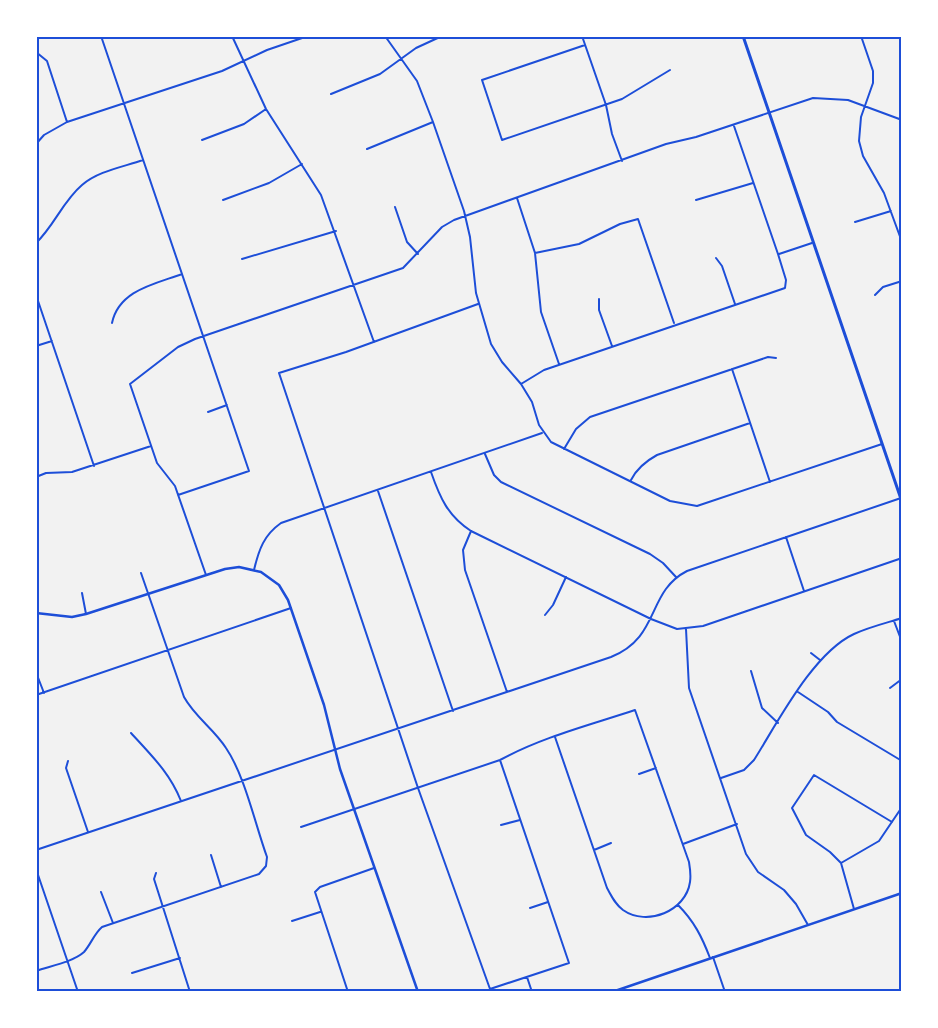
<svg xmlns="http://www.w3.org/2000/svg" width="938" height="1028" font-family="'Libre Baskerville',serif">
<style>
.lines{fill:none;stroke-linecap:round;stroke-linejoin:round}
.minor{stroke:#1d4ed8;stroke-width:2}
.tertiary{stroke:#1d4ed8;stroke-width:2.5}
.secondary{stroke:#1d4ed8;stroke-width:3}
.neatline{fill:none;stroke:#1d4ed8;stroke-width:2}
</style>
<rect width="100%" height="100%" fill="#f2f2f2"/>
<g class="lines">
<path class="minor" d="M101,36L249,471L178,495
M232,36L266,109L321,195L374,342
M385,36L417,81L433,122L464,211L470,237L476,293L491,344L502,362L521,384L532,402L539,425L551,442L670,501L697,506L882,444
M582,36L606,105L612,134L622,161
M861,36L873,71V83L861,117L859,141L863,156L884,193L902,242
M36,41L39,36
M585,45L482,80L502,140L622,99L670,70
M36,52L47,61L67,122
M331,94L380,74L416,48L442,36
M202,140L244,124L266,109
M36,144L44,135L67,122L222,71L267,50L308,36
M367,149L433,122
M517,198L535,253L541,312L559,364
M223,200L269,183L302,164
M696,200L753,183
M395,207L407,242L418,254
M855,222L891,211
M36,243C54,226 63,201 82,185C98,171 123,167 143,160
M535,253L579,244L620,224L638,219L674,323
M779,254L812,243
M716,258L722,266L735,304
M242,259L336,231
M36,295L94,466
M875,295L883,287L902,281
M599,299V310L612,346
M478,304L346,352L279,373L418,788L490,989L569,963L500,760
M112,323C119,290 155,284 182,274
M36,346L52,341
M732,369L770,482
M521,384L544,370L785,288L786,280L778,254L734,126
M208,412L227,405
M564,449L576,429L590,417L768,357L776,358
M485,454L494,475L501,482L650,554L663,563L676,577
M431,472C440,498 448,516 471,531L651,619L677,629L703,626L902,558
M36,477L46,473L72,472L151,446
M631,480C637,468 646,461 657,455L750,423
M378,491L453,711
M471,531L463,550L465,570L507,692
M786,537L804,591
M254,570C259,549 264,535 281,523L542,433
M206,575L175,486L157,463L130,384L178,347L195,339L403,268L442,227L454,220L666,144L696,137L813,98L848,100L902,120
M82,593L86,614
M545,615L553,605L566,577
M894,621L902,642
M686,629L689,688L746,854L758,872L784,890L796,904L808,925
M811,653L820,660
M751,671L762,708L778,723
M37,675L44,693
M890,688L902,679
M798,692L828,712L837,722L902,761
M36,695L291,608
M131,733C151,755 170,773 181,801
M68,761L66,768L88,832
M639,774L656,768
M721,778L744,770L754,760C778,722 813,653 854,634C869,627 886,623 902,618
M501,825L520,820
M301,827L500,760C542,737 590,725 635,710L689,862C690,868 691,876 690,882C686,911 647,927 623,910C615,904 612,897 607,888L555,737
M683,844L737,824
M36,850L611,657C661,637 646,592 687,571L901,498
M594,850L611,843
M211,855L221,887
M841,863L879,841L902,807
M36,869L78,992
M156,873L154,879L190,992
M101,892L113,923
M678,905C694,921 702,937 710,958
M530,908L548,902
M854,909L841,863L830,852L806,835L792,808L814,775L892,822
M292,921L320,912
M713,957L725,992
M36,971C50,966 73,962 84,952C91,944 94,934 102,927L259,874L266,866L267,857C255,824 245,776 226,748C214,729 195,717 184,697L141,573
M132,973L180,958
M527,977L532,992
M348,992L315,892L320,887L374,868"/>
<path class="tertiary" d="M36,613L72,617L86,614L225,569L239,567L261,572L279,585L288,600L324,705L340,769L418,992
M612,992L902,893"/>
<path class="secondary" d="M743,36L902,502"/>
</g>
<rect width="938" height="1028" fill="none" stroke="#ffffff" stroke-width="75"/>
<rect x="38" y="38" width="862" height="952" class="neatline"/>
</svg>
